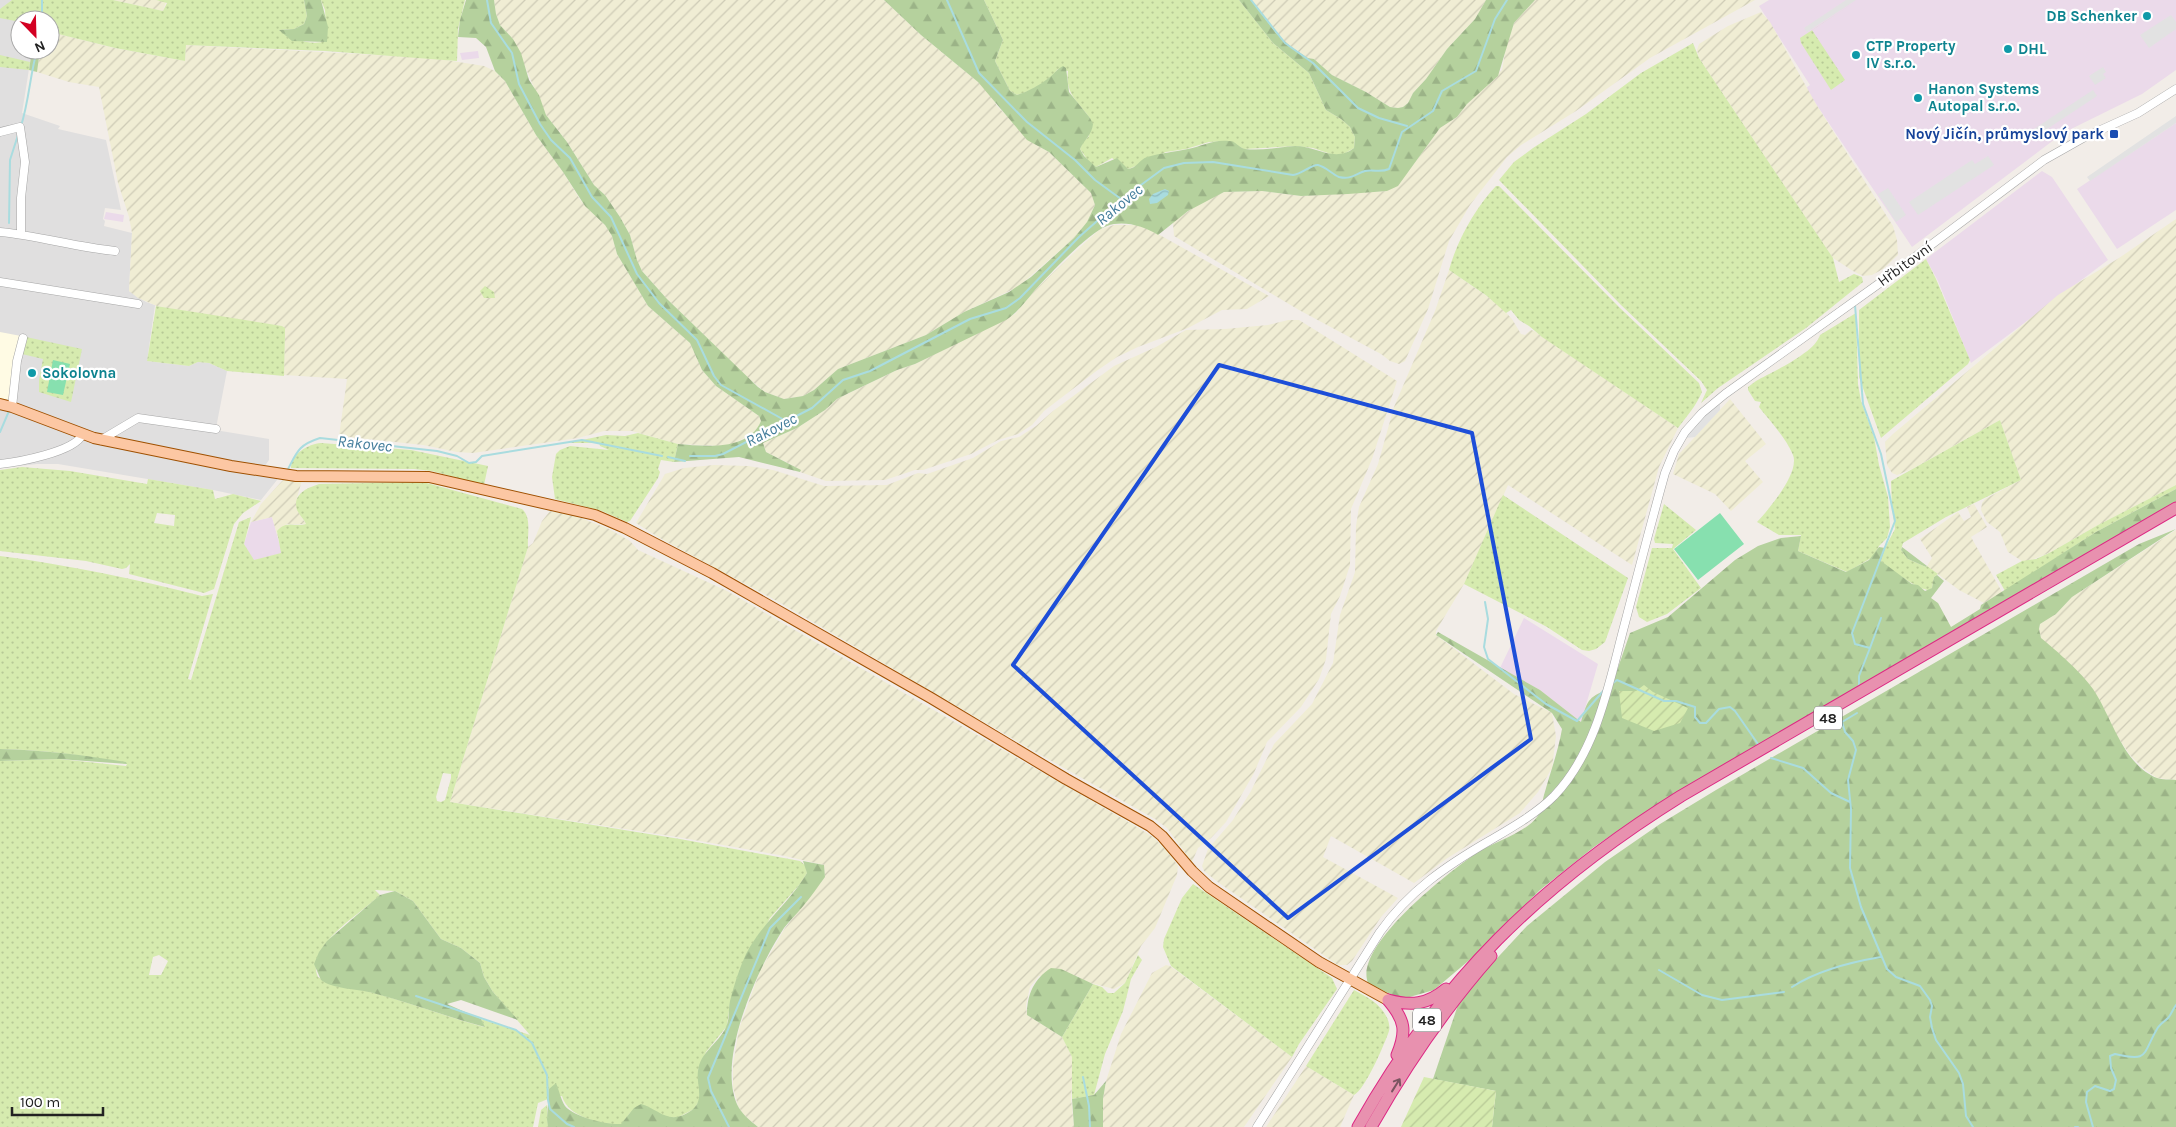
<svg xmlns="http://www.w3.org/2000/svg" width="2176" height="1127" font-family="Karla,sans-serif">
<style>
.residential{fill:#e0dfdf}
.industrial{fill:#ebdaea}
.education{fill:#fffbe4}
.farmland{fill:url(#farmland-furrows)}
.grass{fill:url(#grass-dots);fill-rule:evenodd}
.forest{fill:url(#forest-firs)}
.garden{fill:url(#garden-furrows)}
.pitch{fill:#87e0af}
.parking{fill:#e2e2e2}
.water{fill:url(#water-waves)}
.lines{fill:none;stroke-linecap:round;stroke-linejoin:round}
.stream{stroke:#a9dcdf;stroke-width:2}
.minor-casing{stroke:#a6a6a6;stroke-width:9}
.major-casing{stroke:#9f5000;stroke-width:12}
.highway-casing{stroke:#dd2884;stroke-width:13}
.minor{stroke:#fff;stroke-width:8}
.major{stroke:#fcc7a3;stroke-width:10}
.highway{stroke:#e891af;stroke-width:11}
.oneway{stroke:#7b5461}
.marked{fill:none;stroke:#1d4ed8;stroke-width:4;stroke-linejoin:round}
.culture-dot{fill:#0f9aa8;stroke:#fff;stroke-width:2}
.transit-dot{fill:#1a4fb4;stroke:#fff;stroke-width:2}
.labels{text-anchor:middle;stroke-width:4.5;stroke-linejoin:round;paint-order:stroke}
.shield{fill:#fff;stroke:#646464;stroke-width:1}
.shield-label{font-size:14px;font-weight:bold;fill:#222}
.culture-label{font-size:15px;font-weight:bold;fill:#0d838f;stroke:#fff;text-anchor:start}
.transit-label{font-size:15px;font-weight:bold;fill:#164399;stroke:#fff;text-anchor:end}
.street-label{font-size:15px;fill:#222;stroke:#fff}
.water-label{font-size:16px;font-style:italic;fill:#437d9b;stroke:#fff}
</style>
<defs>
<pattern id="farmland-furrows" width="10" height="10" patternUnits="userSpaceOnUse" patternTransform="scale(1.25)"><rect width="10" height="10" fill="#f0edd4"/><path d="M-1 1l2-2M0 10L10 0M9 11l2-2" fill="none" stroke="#cecbb6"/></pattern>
<pattern id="grass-dots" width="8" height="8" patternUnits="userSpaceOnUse" patternTransform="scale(1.25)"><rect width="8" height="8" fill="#d6ebaf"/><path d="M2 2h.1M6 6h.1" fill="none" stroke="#b7c996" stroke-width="1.8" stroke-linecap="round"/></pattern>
<pattern id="forest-firs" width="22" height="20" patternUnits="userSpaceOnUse" patternTransform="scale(1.25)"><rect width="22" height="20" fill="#b5d19d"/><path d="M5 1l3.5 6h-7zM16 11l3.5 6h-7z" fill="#9bb387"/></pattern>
<pattern id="garden-furrows" width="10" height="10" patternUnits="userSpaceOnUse" patternTransform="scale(1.25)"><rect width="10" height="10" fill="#d6ebaf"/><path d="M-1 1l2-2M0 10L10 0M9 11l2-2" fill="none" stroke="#b7c996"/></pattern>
<pattern id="water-waves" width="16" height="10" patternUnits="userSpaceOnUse" patternTransform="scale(1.25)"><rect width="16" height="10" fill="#a9dcdf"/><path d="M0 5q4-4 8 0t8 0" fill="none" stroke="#91bcbf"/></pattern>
</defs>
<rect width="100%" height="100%" fill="#f2ede8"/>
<path class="residential" d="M0,0H40L42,20H20V50H32L22,113L60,126L58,129L106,140L121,210L105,208L103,219L105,221L104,226L132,233L129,291L146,302L155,305L147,361L189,366L198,362L209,363L227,371L216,428L221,431L269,439V460L264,467L279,470L277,480L261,500L213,490L58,464H37L0,468Z"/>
<path class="industrial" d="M1769,0H2176V70L2142,94L2063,133L1912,247L1816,104L1806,88L1810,85L1759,6Z
M478,51L479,58L462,60L460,53Z
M2176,123V210L2117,249L2077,189Z
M2042,171L2052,177L2108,260L1971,363L1938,281L1926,259Z
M106,212L124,215L123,222L104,219Z
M272,517L282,553L253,561L244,544L251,522Z
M1524,618L1598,664L1581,722L1540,690L1500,668Z"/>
<path class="education" d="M0,332L21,336L10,400L0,399Z"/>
<path class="farmland" d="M113,0H156L166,2L163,11Z
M494,0H884L921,35L978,82L989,92L997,106L1036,145L1049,152L1091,193L1095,205L1087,222L1074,238L1018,287L964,312L926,335L838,369L814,390L803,396L784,399L765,392L745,375L667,299L642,271L637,260L630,235L620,217L605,195L594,185L567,142L546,115L513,39L500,25L496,14Z
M1251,0H1486L1475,19L1447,49L1426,79L1413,93L1408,103L1403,107L1398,108L1390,107L1366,92L1332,75L1314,59L1308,58L1291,47L1276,33Z
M1535,0H1755L1650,58L1576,111L1521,145L1507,157L1470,205L1449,241L1428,309L1405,361L1399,364L1390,361L1381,354L1299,310L1174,236L1173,223L1176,219L1209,198L1224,192L1262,191L1301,196L1387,191L1408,172L1440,128L1457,117L1467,104L1502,70L1506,47L1514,23Z
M1761,12L1770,22L1816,104L1893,226L1897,240L1898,255L1883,269L1872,275L1863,276L1853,271L1833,258L1699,58L1697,50L1699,44L1728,26Z
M50,32L114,48L185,61L186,45L433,58L484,66L495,71L505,81L536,135L563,172L581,201L605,225L612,236L617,254L648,306L690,343L702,370L716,386L759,416L761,421L759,427L753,433L733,444L724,446L678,444L632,431H604L578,438L473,453L457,452L423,445L339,436L347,379L284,375L285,335L282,326L247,322L157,306L138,298L129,291L132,233L129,217L118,183L99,87L69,82L37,72L40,50H50Z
M2176,219V485L2098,525L2051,552L2029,561H2022L2008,552L2000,532L1987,522L1981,510L1982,503L1985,499L2021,480L2000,420L1912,469L1897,475L1892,473L1887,465L1885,442L1893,434L2058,295L2119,258Z
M1114,225H1137L1149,229L1269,296L1247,309L1222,310L1188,328L1138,347L1117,357L1095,372L1044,411L1032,425L1018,434L998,440L971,454L923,470H915L885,480L826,481L800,472L801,471L790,464L766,452L763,443L797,428L825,410L837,399L897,370L915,364L1015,314L1035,290L1077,250L1099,230Z
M1449,270L1498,304L1512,319L1521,334L1525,335L1531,330L1534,331L1678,428L1659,467L1632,565L1508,485L1464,584L1436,631V635L1514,694L1552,713L1556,736L1552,768L1538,792L1520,813L1446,859L1414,883L1331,836L1323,857L1398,898L1381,917L1352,961L1347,965H1338L1219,883L1204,871L1202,866L1208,849L1233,820L1251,791L1274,744L1312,704L1333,663L1340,615L1355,572L1356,526L1359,507L1378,464L1394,407L1435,311Z
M1288,320H1299L1397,381L1372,459L1351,509L1350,565L1340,596L1331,614L1326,659L1319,679L1301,707L1267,742L1254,773L1226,822L1211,838L1198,848L1192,862L1167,828L1155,819L1032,750L777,601L658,537L636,523L665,474L684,468L714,465L748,466L773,470L824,486L887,485L918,473L927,474L973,458L1001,441L1019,437L1036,426L1053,411L1114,366L1156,347L1186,330L1225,329L1268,325Z
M1730,399L1766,444L1745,461L1763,482L1731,511L1715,494L1673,474L1679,454Z
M283,480H302L297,498L302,518L306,524H287L277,531L278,538L272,517L251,522L261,504Z
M1974,504L1987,527L1971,537L2002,592L1984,603L1959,590L1927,566L1932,558L1920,539L1958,512L1964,521L1971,517L1967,507Z
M550,511L573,515L609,529L630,541L638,550L727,591L1130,823L1153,837L1168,852L1178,866L1177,875L1155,928L1141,946L1125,983L1114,989L1087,982L1077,976H1039L1030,987L1026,1005L1027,1015L1062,1037L1072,1057L1073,1074L1071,1098L1074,1127H758L743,1114L738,1106L733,1087V1065L739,1029L760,971L785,928L825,877L824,865L785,856L677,837L450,802L528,547L533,543L542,521Z
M2176,530V780L2157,778L2144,769L2130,755L2115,733L2103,707L2041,638L2039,629L2040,624L2056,614L2072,597Z
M1166,965L1170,966L1292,1057L1244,1127H1103V1099L1106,1081L1121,1034L1152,973Z
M1306,1066L1354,1095L1340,1127H1266Z"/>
<path class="grass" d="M12,0H113L163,11L167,3L156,0H304L307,16L304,24L294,29L279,30C295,39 308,46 327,41L325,10L321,0H465L458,29L457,61L325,51L186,45L185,61L115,48L50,32V20H42L40,13L29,20H20V22L0,18V9Z
M984,0H1239L1273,43L1309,73L1326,110L1341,119L1350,127L1355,137L1354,148L1342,155H1334L1313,148L1296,146L1244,149L1229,141L1209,142L1186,149L1166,152L1131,168L1128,169L1112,158L1096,167L1089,162L1080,149L1083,142L1089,136L1090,118C1077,101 1065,93 1068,71L1058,69C1049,81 1032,91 1017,95L1010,91L995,61L1003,40Z
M1858,0L1812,30L1845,80L1831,90L1801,43L1800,38Z
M1693,43L1699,58L1709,73L1833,258L1839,282L1854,274L1862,277L1863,282L1806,328L1718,388L1701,403L1707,390L1701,381L1621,305L1499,180L1514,162L1533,148L1586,114L1641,73Z
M0,55L30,62L29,70L0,67Z
M1496,186H1499L1620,308L1699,383L1702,392C1696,406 1687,416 1678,428L1542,337L1529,326L1519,320L1511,310L1506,313L1487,296L1449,270C1457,241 1475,208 1496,186Z
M1926,259L1936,279L1970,360L1968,364L1881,438L1859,377V310Z
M485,286L494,292L495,298H484L480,291Z
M156,306L282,326L285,328V335L284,376L227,371L209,363L198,362L189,366L147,361Z
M1856,313L1858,384L1861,401L1874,437L1879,465L1888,497L1890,527L1887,538L1879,546L1873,557L1847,572L1798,551L1801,535H1779L1757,522C1769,509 1800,473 1793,455C1786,438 1770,421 1759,407L1761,402L1755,401L1748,390V387L1756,381C1772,372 1815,353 1820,335Z
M26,337L82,349L71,402L39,392V380L43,359L22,354Z
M2000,420L2021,480L1946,517L1903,543L1901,550L1908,559L1926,567L1927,566L1938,574L1934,577L1932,588L1929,590C1921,591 1887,568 1881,561L1885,548L1895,529L1892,507L1891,481Z
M638,433L678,444L674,462L661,460L658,469L660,472L658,478L630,521L627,522L602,511L555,499L552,477L556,454L560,450L570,446L609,450L600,446L599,443H568L606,435L625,436Z
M321,443L411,450L488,466L484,485L432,471L414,469L291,468C291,454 308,444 321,443Z
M22,467L70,471L147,484L148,479L213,490L215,499L233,494L261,501L243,513L234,524L214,589L204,593L129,574L130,564L126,568L122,569L86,561L0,551V470ZM157,513L175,515L174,526L154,523Z
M423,482L522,509C532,517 527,536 528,547L450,802L680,839L800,861L806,866L807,873L800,884L770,918L730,1003L727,1026L706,1052L698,1070L700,1092L699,1101L694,1109L677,1118L664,1117L646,1106L630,1113L621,1125C602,1124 568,1118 562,1096L549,1097L548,1099L538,1103L533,1127H0V761L59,759L126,766L127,764C85,755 43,750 0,749V556C69,565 135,579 202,596L213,594L188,679L191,680L239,522L251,517L244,544L254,560L281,553L277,531C286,520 295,527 306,524C304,519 299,515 297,510C292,494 307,488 319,484ZM443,773L451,774V778L445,800L441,802L437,801L436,797ZM375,890L395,891L413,901L441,939L461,948L480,963L484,977L493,992L530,1035L481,1019L484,1027C447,1017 411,1003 374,993C353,987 337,988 318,977C304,946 361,914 380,895ZM159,955L168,961L161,975H149L153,957Z
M2176,485V489L2096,532L2005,591L1996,575L2022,561L2036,559L2051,552L2098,525Z
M1503,495L1628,578L1605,642L1596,649L1589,651L1582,650L1547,627L1464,584Z
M1664,504L1696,530L1673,549L1701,588L1667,614L1647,622L1639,617L1636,607L1652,548H1672L1673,544L1655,543L1654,539Z
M1193,884L1332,978L1337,989L1299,1044L1292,1057L1171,966L1163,947L1164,939L1182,898Z
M1138,955L1142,960L1131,979L1123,1011L1105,1054L1094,1095L1072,1099V1057L1062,1037L1093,984L1102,987L1108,993H1114L1125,983Z
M1354,990C1367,997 1382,1004 1388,1020C1389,1023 1390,1028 1389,1031C1385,1043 1365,1090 1354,1095L1306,1066Z
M547,1105L548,1127H538L541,1110Z"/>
<path class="forest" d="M304,0H321L328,27L327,42L292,41L279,30L294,29L304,24L307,16Z
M466,0H494L496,14L500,25L513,39L521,53L529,80L539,95L546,115L567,142L594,185L605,195L620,217L630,235L637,260L642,271L667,299L758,387L765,392L784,399L803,396L814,390L838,369L926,335L964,312L1009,292L1031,277L1074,238L1087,222L1095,205L1091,193L1049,152L1027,140L978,82L921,35L884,0H984L1003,40L995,61L1010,91L1017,95C1029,91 1040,85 1050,77C1055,73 1057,69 1063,66L1066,68L1069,92L1090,118L1093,124C1092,135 1084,140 1080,149L1084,156L1096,167L1117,158L1128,169C1137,168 1139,160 1147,157C1160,153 1174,152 1188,149C1202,146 1214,139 1229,141C1236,141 1239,148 1245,149C1262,151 1279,147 1295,146C1316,146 1335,163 1354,148L1355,137L1350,127L1341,119L1326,110L1309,73L1273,43L1239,0H1251L1276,33L1291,47L1308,58L1314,59L1332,75L1366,92L1390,107L1398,108L1403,107L1408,103L1413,93L1426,79L1447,49L1475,19L1486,0H1535L1514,23L1498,76L1467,104L1457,117L1440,128L1398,186L1387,191L1348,194L1301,196L1262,191L1224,192L1188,211L1158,235C1144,226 1123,220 1107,226C1088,233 1050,274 1035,290C1026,301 1018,312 1006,320L915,364L897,370L849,393L837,399L825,410L797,428L763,443L766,452L801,470L800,472L739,457L674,462L678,444C704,446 748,452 761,421L759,416L716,386L702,370L690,343L648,306L617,254L612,236L605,225L585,206L563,172L536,135L505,81L495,71L486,47L476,38L458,37L460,20Z
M32,50H40L37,72L29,70Z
M2176,489V502L1650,809L1594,847L1540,890L1473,957L1434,990L1406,998L1394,996L1368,983C1353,946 1450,871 1478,852C1495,842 1526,832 1537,817C1541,812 1542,802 1544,795C1550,773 1558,752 1562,729L1552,713L1436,635L1438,632L1540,690L1581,722C1588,698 1589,697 1611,688L1630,633L1668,617L1735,560L1758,546L1781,538L1801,536L1798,551L1846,572L1869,560L1879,547L1885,548L1881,561L1912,584L1918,585L1925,591L1932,588L1934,577L1937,575L1944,581L1931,598L1938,603L1951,627L1980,609L1981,605L2096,532Z
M2176,529L2072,597L2056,614L2040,624L2039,629L2041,638C2057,651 2082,673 2093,689C2111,715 2123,765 2157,778C2162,780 2170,779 2176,780V1127H1492L1496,1091L1433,1079L1459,1002L1487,969L1527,926L1605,862L1660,824L1716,790L2139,544Z
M1902,547L1927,566L1926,567L1908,559L1901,550Z
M0,749C43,750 84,755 126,762L127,764L59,759L0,761Z
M803,861L824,865L825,877C818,886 812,896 804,905C798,913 790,920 784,928C758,967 714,1063 739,1108C744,1116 751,1121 758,1127H548L547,1119L549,1089L556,1083C559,1090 561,1100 565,1106C574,1117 607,1125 621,1124L634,1108L641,1104C659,1109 669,1127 692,1110C705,1099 696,1085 698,1071C700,1052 719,1043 726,1027C730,1019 728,1010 730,1001C734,985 739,969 746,954C762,923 790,902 807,873Z
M395,891L413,901L441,939L461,948L480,963L484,977L493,992L518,1020L461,1000L447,1004L481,1019L485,1027C447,1017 411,1003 373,993C359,989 332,989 321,980L314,964L319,952L327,941L380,895Z
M1051,968L1061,969L1093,984L1062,1037L1027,1015C1027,994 1034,979 1051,968Z
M1106,1081L1103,1099V1127H1074L1072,1099L1094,1095Z"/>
<path class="garden" d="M1644,685L1653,692L1688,708L1680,723L1654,731L1622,718L1619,691H1636Z
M1424,1077L1496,1091L1492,1127H1401Z"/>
<path class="pitch" d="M53,360L70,364L63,395L47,392Z
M1720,513L1744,544L1698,580L1674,549Z"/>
<path class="parking" d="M1846,0H1856L1807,32L1804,28Z
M2171,15L2176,22V29L2149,48L2140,35Z
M2103,67L2106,72L2103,74L2106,78L2095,85L2089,76Z
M2093,90L2097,96L2029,141L2025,135Z
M2176,116V123L2090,181L2087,177Z
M1988,156L1994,165L1918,215L1909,202L1972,160L1975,164Z
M1888,188L1906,215L1896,222L1878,194Z
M1720,401V410L1695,437L1686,438L1699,421Z"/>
<path class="water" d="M1165,189L1169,191L1168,195L1157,203L1150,204L1149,199L1153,194Z"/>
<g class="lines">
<path class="stream" d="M487,0L491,23L512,53L519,84L540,124L551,140L570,158L592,197L611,217L637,274L659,303L697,340L714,376L721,385L786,421
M947,0L979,73L1027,122L1075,160L1095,180L1121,199
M1251,0L1285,43L1313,63L1358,108L1379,118L1407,126
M42,20V0
M21,126C29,101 30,75 37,50
M9,223L10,160L18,135
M1855,305L1863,404L1881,454L1895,521L1852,633L1855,644L1870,648L1859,676V686
M0,432L9,411
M690,456H715L723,454L812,408L843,380L870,371L970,319L1006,308L1020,298L1079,237L1122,199L1164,168L1184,163L1213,162L1293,175C1302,174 1312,164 1318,165C1326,167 1332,174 1339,177C1351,180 1355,174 1365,171C1374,169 1380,173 1389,169L1402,132L1433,111L1442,91L1476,71L1495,19L1507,0
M668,457L685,461
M287,471C297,452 298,445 320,438L437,451L457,456L469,463L476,462L482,456L582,440L662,456
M1485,602L1488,619L1484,647L1488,659L1546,704L1577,721L1605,689
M1870,648L1881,618
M1613,683L1617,680L1664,701H1676L1695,707V717L1700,723H1706L1719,709L1730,707L1735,711L1758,744
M1857,713L1842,722L1845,732L1853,741L1856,750L1848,780L1851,809L1850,868L1861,907L1887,969L1896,977L1920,986L1930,1000L1932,1006L1930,1017L1932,1028L1936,1040L1959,1073L1963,1084L1966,1116L1973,1127
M1771,758L1803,768L1831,793L1850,802
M1659,970L1702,995L1722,1000L1784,992
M1792,987C1818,970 1851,962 1881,957
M416,996L516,1030L532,1043L547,1075L548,1100L550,1109L567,1124L574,1127
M1083,1077L1089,1106L1090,1127
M729,1127L711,1091L708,1078L770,928L801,897
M2075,1127H2078
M2093,1127L2086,1102L2087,1092L2095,1086L2110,1091L2114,1089L2116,1080L2111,1068L2110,1056L2115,1054C2149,1062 2142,1055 2157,1029C2159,1025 2164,1022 2168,1018C2171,1015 2173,1009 2176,1005"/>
<defs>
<path id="minor" d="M0,132L20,127L25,162L21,198V234
M0,232C39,236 76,247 115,251
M0,282L138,304
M12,407L17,361L23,338
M101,440L138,418L216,429
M0,464C18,462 74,452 82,435
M1257,1127L1380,932C1409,891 1446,866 1489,841C1511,828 1536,814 1554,796C1598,750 1609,682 1625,623C1638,573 1651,523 1665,473L1674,451L1685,432L1702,413L1725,394L1891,275L2044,160L2083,138L2138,113L2176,89"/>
<path id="major" d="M0,404L12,407L94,438L231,466L296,476L429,477L595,515L625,528L712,573L931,698L1066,779L1150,826L1162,836L1192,871L1209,887L1319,962L1388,1000"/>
<path id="highway" d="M1388,1000C1411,1006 1427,1005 1446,989
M1388,1000C1405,1020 1407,1031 1397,1055
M1358,1127C1440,981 1540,884 1681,796L2176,508
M1371,1127C1405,1067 1445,1008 1491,956"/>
</defs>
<use href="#minor" class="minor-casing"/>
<use href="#major" class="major-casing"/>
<use href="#highway" class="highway-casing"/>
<use href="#minor" class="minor"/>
<use href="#major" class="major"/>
<use href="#highway" class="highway"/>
</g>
<defs><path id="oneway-shaft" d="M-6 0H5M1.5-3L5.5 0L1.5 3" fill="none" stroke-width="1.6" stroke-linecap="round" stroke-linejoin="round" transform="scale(1.25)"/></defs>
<use class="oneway" href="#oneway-shaft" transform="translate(1396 1085) rotate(-58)"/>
<path class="marked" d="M1219,365L1472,433L1531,739L1288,918L1013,665Z"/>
<g class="culture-dot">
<circle cx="2147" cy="16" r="5"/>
<circle cx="2008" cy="49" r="5"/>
<circle cx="1856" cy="55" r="5"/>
<circle cx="1918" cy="98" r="5"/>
<circle cx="32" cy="373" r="5"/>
</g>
<rect class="transit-dot" x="2109" y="129" width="10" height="10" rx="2.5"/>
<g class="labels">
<g class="shield">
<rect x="1814" y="706.5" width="28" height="23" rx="4"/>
<rect x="1413" y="1008.5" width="28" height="23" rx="4"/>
</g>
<g class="shield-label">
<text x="1828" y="723">48</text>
<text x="1427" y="1025">48</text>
</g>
<g class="culture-label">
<text x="2137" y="21" text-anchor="end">DB Schenker</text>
<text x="1866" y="51">CTP Property<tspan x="1866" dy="17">IV s.r.o.</tspan></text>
<text x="2018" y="54">DHL</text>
<text x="1928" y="94">Hanon Systems<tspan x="1928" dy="17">Autopal s.r.o.</tspan></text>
<text x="42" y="378">Sokolovna</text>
</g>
<g class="transit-label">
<text x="2104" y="139">Nový Jičín, průmyslový park</text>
</g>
<g class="street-label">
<text transform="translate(1905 264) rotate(-36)" y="5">Hřbitovní</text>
</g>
<g class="water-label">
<text transform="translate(1119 204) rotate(-39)" y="6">Rakovec</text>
<text transform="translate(771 429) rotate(-27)" y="6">Rakovec</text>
<text transform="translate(365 443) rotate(6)" y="6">Rakovec</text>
</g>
</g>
<g transform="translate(35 35) rotate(157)"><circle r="24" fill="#ffffff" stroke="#a7a7a7"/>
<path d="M0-4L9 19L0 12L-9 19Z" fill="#d30022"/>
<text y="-8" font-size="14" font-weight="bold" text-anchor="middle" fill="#222222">N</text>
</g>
<path d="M12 1107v8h91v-8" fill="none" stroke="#222222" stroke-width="2.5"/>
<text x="20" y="1107" font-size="15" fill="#222222" stroke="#ffffff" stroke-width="4" paint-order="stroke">100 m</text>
</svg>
